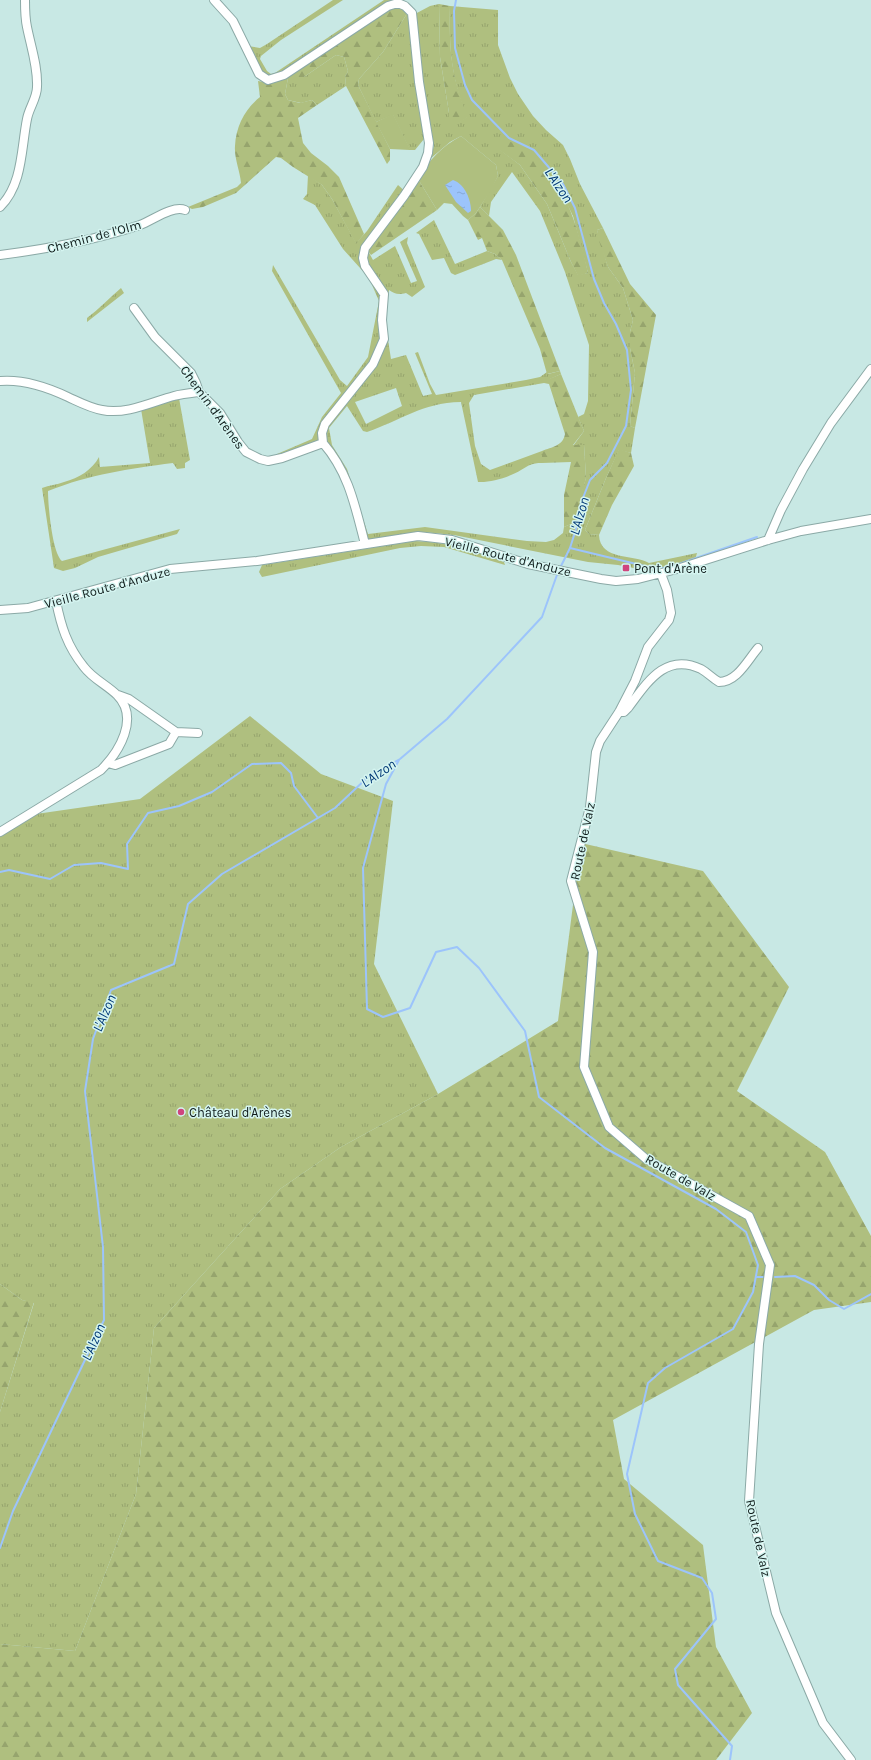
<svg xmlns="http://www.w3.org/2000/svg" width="871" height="1760" font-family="Karla,sans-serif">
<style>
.grass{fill:url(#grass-tufts);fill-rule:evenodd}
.forest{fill:url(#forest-firs)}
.green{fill:#afbf7f}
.water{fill:url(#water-ripples)}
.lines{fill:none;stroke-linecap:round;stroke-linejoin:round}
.stream{stroke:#9cc4fb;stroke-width:2}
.minor-casing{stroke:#8ba9a6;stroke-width:10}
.minor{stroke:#fff;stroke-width:8}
.poi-dot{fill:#cf457e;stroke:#d5f5f1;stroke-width:1.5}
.labels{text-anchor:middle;stroke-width:3;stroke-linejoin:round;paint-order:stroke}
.street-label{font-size:13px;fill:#101c1b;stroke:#d5f5f1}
.poi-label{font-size:13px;fill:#101c1b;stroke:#d5f5f1;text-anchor:start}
.water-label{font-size:14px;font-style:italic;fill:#003775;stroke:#d5f5f1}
</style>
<defs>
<pattern id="grass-tufts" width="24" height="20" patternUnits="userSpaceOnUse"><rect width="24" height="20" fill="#afbf7f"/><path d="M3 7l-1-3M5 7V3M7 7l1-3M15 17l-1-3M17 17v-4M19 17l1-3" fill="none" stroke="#96a46d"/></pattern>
<pattern id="forest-firs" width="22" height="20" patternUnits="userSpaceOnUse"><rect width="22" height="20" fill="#afbf7f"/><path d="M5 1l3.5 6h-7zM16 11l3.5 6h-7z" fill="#96a46d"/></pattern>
<pattern id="water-ripples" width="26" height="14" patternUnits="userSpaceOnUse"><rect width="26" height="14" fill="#9cc4fb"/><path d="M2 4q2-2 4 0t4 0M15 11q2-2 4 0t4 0" fill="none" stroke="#85a8d7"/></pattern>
</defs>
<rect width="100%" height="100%" fill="#c8e8e4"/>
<path class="grass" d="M333,0H343L281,40L261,56L260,59L267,71L271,74L275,73L384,0H390L391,3L281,74L269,77L262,73L248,46L260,48L267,44Z
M439,4L440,57L449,113V128L467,117C451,77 449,49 450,6L498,10V45L510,78L518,94L533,116L546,130L563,145L570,159L580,184L603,228L597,230L608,267L623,288L633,320L630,332V348L635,373L630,426L635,428L631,453L619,450L606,478L585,530L589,534L599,535C600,561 634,554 649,563L697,553L695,560L654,572L618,565L588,562L454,535L423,532L364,540L353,499L323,443L279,458L277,454L312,439L322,417L341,393L272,271L273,265L340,380L347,386L368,357L379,301L369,278L343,249L315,205L303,199L307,194L308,175L322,185L332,199L356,243L367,231L398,185L408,194L368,251L373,260L395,246L411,283L417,281L400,242L408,237L407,243L425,287L412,297L406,293C398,295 395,294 389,290L385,321L391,359L406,355L423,396L432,394L415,353L418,352L430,384L436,395L526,380L540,377L547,372L548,374L560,371L561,374L550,379L549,384L544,383L474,395L469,403L475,446L481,464L490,470L542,451V463C531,463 530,465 521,470C510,477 490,483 478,482L461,402C421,403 402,420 367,432L363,431L347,406L329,428L332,445L347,469L368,534L425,527L527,541L546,542L554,540L563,533L564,527L571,524L586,478L584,445L573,446L584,431L578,417L584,414L588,401L589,345L565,272L540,211L512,172L491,202L489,216L480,207L498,176L496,165L461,136L450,142L430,159L434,146L426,105L415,14L430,6ZM499,149L556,182L573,216L588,273L578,275L571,262L547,204L520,165ZM396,388L402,406L366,424L355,402Z
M408,12L424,139L415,150H410L393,115L376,122L358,85L359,79L383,52Z
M336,55L344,57L348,71L345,77L346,86L317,105L312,100L301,103L288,100L285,94L288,78L285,77L294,72L304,77Z
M434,220L455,264L487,251L495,254L502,260L496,259L455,275L451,273L444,258L432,260L419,234L416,233Z
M121,288L124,293L87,322V318C99,309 109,298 121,288Z
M179,398L190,460L185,463V468L177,469L173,463C128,469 91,474 48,491C48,504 52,553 62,561L180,529L177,534L98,557L75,568L63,571L54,568L42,488C49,485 57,485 64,482C79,478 92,470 99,457L100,467L150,463L141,409Z
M415,541C447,542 475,550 504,562L505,565L444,547L421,546L400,548L262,577L259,572L262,565Z
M250,716L321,774L393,801L374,964L438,1094L341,1147L280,1189L154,1328L136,1494L75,1651L0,1644V1412L34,1303L22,1300L0,1284V831L36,814L140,799Z"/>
<path class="forest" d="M439,4L450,6C449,49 451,77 468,117L449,129V113L440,57Z
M397,7L408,12L383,52L359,79L358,85L390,149V160L387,164L346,86L345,77L348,71L344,57L336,55L304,77L298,78L294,72L389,9Z
M285,77L288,78L285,94L288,100L300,103L312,100L317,105L298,118L303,143L311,153L328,166L339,177L364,234L356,244L332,199L322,185L293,167L281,158L276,157L236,193L203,207L192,209L188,207L237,187L241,183C240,171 234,158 235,146C236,126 245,109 260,97L258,81L269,83Z
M508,141C513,143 520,145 525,148C564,173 579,231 588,273L578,276L571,262L547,204L520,165L498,149Z
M418,179L437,210L371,255L368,251Z
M480,207L503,230L516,255L560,371L547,374L540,349L502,260L495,254L487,251L482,238L478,240L468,220L476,213Z
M603,228L630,284L656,315L635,428L630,426L635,373L630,348V332L633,320L623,288L608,267L599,241L597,230Z
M561,374L584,431L573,445H584L586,478L575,518L571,524L564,527V495L571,462L542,463V451C552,447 563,446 565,434L549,384V379Z
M619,449L631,453L634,466L612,505L599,535L589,534L585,530L606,478Z
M581,843L703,871L789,987L737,1091L825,1152L871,1236V1302L814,1310L613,1420L624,1479L703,1545L716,1647L752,1713L716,1760H0V1644L75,1651L136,1494L154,1328L280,1189L341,1147L438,1094L558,1021Z
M0,1284L22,1300L34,1302L0,1412Z"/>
<path class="green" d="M393,114L410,149V150L390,149L376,122Z
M461,136L496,165L498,176L491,190L476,213L468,220L463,216L452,204L444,203L437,210L418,179C430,159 441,147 461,136Z"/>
<path class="water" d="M453,180C465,184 471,200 471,211L468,213L456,202L445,185Z"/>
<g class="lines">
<path class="stream" d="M456,0L454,11L455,48L465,85L472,100L509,138L534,150L563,184L575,208L594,279L604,303L616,324L627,350L631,390L626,426L607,463L590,480L581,503L577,526L570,548L560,568
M570,548L657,569L673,566L757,537
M399,760L386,784L363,868L367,1009L383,1017L410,1008L436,952L457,947L479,968L525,1031L539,1097L605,1148L716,1209L746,1232L758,1265L753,1292L733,1329L665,1368L648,1383L627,1474L635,1514L658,1561L702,1578L712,1593L716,1619L675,1669L678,1685L732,1746L730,1760
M0,872L9,870L50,879L74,865L101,863L128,869L127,844L148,813L179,806L212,792L252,764L281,763L291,773L294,786L318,818
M757,1277H763
M775,1277L795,1276L814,1285L829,1300L844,1309L871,1294
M0,1548L13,1511L104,1320L103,1247L85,1091L93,1039L111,990L174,964L188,904L222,874L335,808L368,777L400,759L447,719L542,617L558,572"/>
<defs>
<path id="minor" d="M214,0L233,21L259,74L268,80L284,75L388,6L398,3L405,6L412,13L419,82L429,143L428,153L423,167L404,196L365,248L363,258L365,266L384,294L382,320L384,339L373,364L325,424L322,433L323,443
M0,207C23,184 21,149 27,119C29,108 37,98 37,87C38,67 31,47 27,27C25,18 25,9 25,0
M0,255C48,249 95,240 140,225C153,220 173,205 185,210
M134,308L155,337L191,373L196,383L199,392L220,413L238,442L246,452L260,459L268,461L282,458L323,443C349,473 355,506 365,544
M0,381C24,379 47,387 68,397C79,402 90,408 102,410C126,415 152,402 174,396C182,394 191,393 199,392
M768,540L781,510L803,469L831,423L871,369
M661,574L667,590L671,613L669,620L648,647L635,681L619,712L600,741L596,752L590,807L571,881L593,952L584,1067L609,1127L646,1159L749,1216L770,1265L759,1344L749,1501L776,1613L823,1723L851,1760
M0,610L28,608L170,569L257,561L418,536L452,540L528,564L601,579L616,581L638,579L677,569L768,540L801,531L871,519
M118,695L129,699L176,732L198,733
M619,712H624L628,708C647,683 665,652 701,669C708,673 712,678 719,682C737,682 747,661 758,648
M108,763L115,765L169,744L176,732
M0,832L101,770C119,752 140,718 117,695C107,685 93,679 84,667C67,646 61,626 56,601"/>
</defs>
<use href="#minor" class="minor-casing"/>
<use href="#minor" class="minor"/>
</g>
<g class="poi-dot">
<rect x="622" y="564" width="8" height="8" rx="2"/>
<circle cx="181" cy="1112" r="4"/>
</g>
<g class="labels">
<g class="street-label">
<text transform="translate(94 236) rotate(-15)" y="5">Chemin de l'Olm</text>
<text transform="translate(213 407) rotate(54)" y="5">Chemin d'Arènes</text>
<text transform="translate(508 556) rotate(14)" y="5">Vieille Route d'Anduze</text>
<text transform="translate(107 587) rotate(-15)" y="5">Vieille Route d'Anduze</text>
<text transform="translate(582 841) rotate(-78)" y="5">Route de Valz</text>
<text transform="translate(681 1177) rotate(30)" y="5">Route de Valz</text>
<text transform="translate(759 1538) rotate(78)" y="5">Route de Valz</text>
</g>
<g class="poi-label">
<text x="634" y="573">Pont d'Arène</text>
<text x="189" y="1117">Château d'Arènes</text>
</g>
<g class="water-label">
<text transform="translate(559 185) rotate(56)" y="5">L'Alzon</text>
<text transform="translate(579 516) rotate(-74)" y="5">L'Alzon</text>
<text transform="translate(378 773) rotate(-34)" y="5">L'Alzon</text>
<text transform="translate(104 1013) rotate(-67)" y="5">L'Alzon</text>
<text transform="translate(93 1342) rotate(-66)" y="5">L'Alzon</text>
</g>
</g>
</svg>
